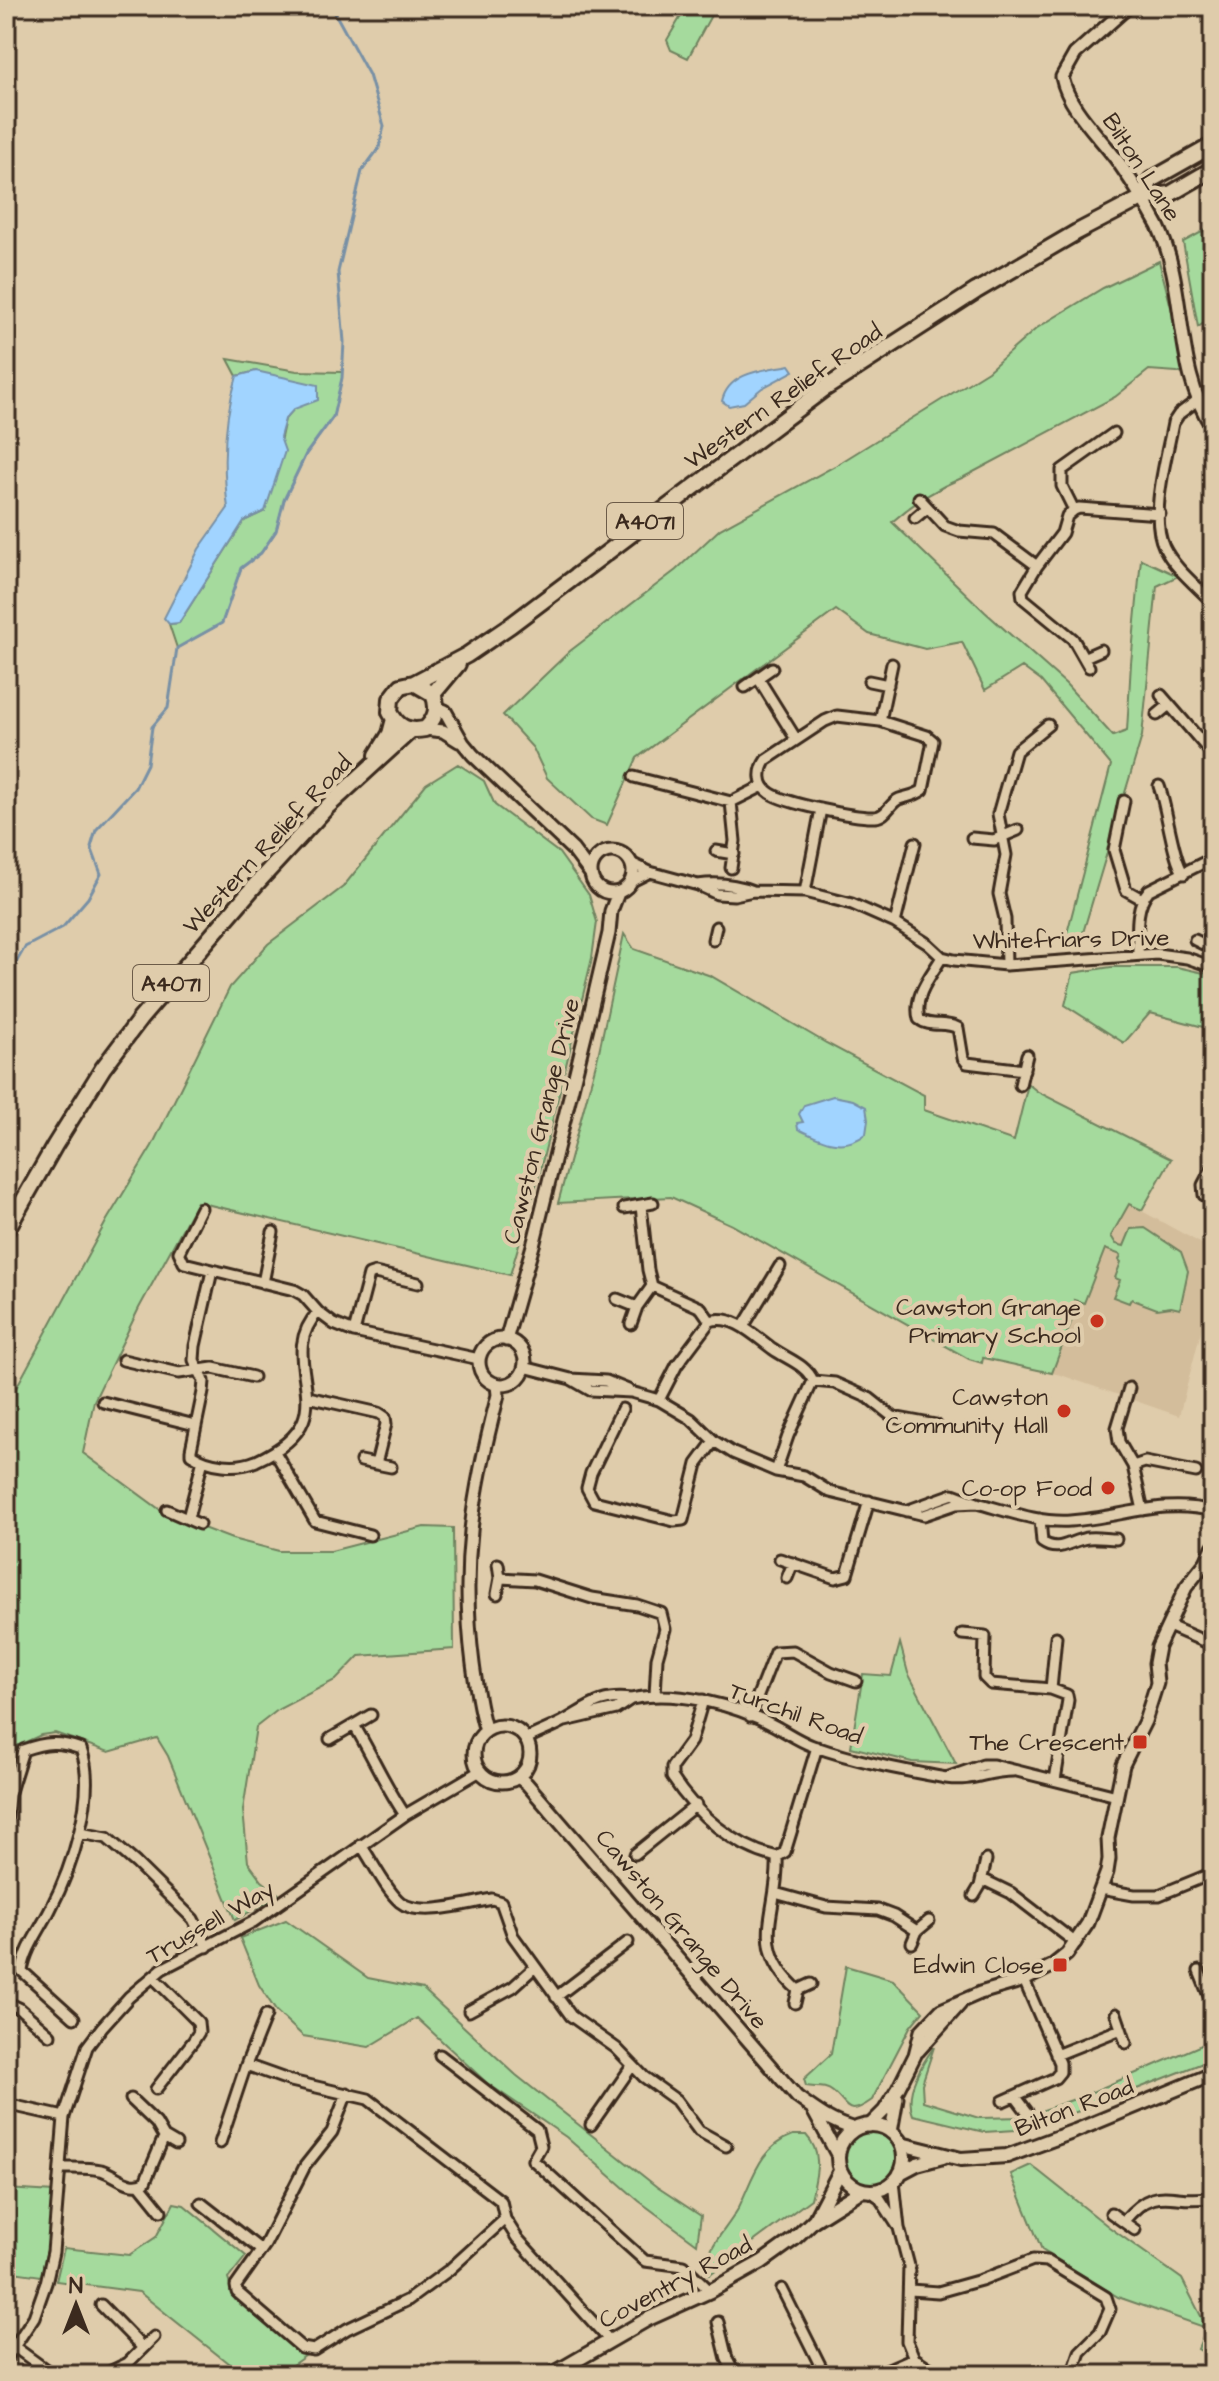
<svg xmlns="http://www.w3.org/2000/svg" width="1219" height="2381" font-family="'Architects Daughter',sans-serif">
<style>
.built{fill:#d3bd9b}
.green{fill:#a5da9d;stroke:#70825e;stroke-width:2}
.water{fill:#a1d4ff;stroke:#7890a5;stroke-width:2}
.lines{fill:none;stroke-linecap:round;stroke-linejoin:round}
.stream{stroke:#7890a5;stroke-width:3}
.minor-casing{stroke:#3b2a1e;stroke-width:15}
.tertiary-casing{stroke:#3b2a1e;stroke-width:17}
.secondary-casing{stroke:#3b2a1e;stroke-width:18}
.trunk-casing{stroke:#3b2a1e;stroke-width:20}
.minor{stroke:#dfccab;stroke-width:9}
.tertiary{stroke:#dfccab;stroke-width:11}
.secondary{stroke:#dfccab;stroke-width:12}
.trunk{stroke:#dfccab;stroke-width:14}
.poi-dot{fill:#c8321e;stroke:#dfccab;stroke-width:3}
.labels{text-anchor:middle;stroke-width:8;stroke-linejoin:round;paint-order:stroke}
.shield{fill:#dfccab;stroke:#6c5b48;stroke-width:2}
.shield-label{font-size:22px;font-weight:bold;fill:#3b2a1e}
.street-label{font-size:24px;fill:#3b2a1e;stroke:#dfccab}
.poi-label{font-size:24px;fill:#3b2a1e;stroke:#dfccab;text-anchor:end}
</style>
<rect width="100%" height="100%" fill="#dfccab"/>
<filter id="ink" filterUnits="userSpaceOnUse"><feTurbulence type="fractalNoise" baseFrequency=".0125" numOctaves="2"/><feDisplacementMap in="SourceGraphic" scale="16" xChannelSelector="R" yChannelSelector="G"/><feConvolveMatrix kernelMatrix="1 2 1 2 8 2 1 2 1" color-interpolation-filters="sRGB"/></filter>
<g filter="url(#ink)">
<path class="built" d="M1129,1204L1213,1250V1285L1179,1416L1061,1375L983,1358Z"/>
<path class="green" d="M687,6H716L688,58L671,50L667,40Z
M1213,226V317L1198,327L1183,242Z
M1159,261L1189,376L1177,372L1149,370L1115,397L964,477C937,488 913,503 892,522L985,612L1066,684L1113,736L1127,731L1131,663L1141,559L1178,576L1157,586L1142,736L1079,946L1065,941L1111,765L1041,681L1022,667L985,690L962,642L925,649L869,634L836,610L637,758L607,825L591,819L547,778L533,748L503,715L570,651L676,570L720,529L835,466L988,371L1037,328L1103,288Z
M228,359L297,371L342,372V378L333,417L306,454L284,500L276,531L261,553L241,568L222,623L177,648L169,624L179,623L244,521L265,511L285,419L294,409L256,371L237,376Z
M458,764L484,781L495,805L559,853L589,895L597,922L592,958L570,1049L539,1175L510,1275L197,1202L139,1308L94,1401L83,1453L166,1514L232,1539L279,1551H331L424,1527L453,1528L454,1649L359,1656L337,1679L279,1709L256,1727L243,1810L248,1862L262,1881L280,1895L235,1920L168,1756L157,1738L109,1752L55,1733L41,1735L21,1744L6,1781V1426L10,1421L16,1388L107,1220L152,1146L230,987L268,944L343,887L426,784Z
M624,934L634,949L711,976L826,1043L924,1095V1110L1014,1141L1028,1084L1038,1092L1171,1159L1142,1210L1129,1204L1111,1236L1116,1244L1124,1246L1131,1229L1145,1228L1181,1252L1188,1271L1180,1309L1171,1307L1157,1309L1131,1299L1129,1303L1113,1297L1120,1280L1115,1278L1121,1262L1119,1260L1121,1255L1105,1249L1084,1303L1074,1300L1076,1309L1052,1373L983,1358L982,1363L969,1359L732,1225L671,1197L558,1203L598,1056Z
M1111,967H1177L1213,975V1032L1207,1028L1150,1013L1124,1043L1065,1005L1073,973Z
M900,1643L908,1673L956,1764L912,1762L851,1747L863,1674L891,1676Z
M286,1920L368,1978L423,1989L516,2075L657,2187L701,2216L697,2244L639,2201L566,2137L487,2083L417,2018L369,2047L303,2036L276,2011L259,1985L240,1938Z
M846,1966L893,1980L923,2011L910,2027L872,2100C847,2118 849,2106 833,2092C825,2085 815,2088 806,2086L804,2079L831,2054Z
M1213,2040V2059L1086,2109L1016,2130L984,2132L913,2115C904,2093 921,2065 934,2047L922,2084L923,2101L979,2118L1024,2117L1083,2096Z
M843 2158a28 28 0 1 1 56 0a28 28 0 1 1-56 0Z
M793,2135H806C824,2154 816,2176 811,2199L709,2275L704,2270C711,2241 724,2233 738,2209C753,2179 759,2147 793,2135Z
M1031,2165L1109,2227L1182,2279L1207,2328L1213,2325V2358L1198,2349L1207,2328L1118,2297L1042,2250L1011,2174Z
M6,2189L54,2192L48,2245L41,2276L6,2271Z
M174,2203L184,2205L246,2256L228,2279L235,2300L305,2356L278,2375H243L139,2292L56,2281L64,2248L129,2255L156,2237Z"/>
<path class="water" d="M790,365L794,371L762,388L744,403L729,406L722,401C729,371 765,370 790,365Z
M256,371L318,385V400L294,409L285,419L280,437L285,451L265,511L244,521L179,623L169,624L164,618L199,549L228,508C222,464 224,418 237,376Z
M833,1096L853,1100L866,1107L868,1120L866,1134C843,1152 822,1141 798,1129L797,1123L803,1122L799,1114L804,1105Z"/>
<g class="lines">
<path class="stream" d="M6,980L25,947L63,927L88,898L101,874L91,847L96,830L135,788L147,764L152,727L168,708L177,648L222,623L241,568L261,553L276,531L284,500L306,454L333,417L342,378L344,342L338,272L362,171L379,148L384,126L369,75L331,6"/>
<defs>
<path id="minor" d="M1199,399L1179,414L1173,423C1167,456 1149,516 1164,547C1174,568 1197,586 1213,603
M919,498L945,526L959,531L994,534L1037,566L1062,533L1067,516L1074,510L1062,486V470L1114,433
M1074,510L1079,508L1160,514
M915,518L927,508
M1037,566L1022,591L1023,598L1073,639L1089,667
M1085,657L1101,650
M758,678L796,739
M869,681L888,685
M745,687L772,668
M1161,695L1213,755
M1157,715L1169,705
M837,716L880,721L927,736L933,741L923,790C915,796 908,796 899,799C890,803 887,816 875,817C856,818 784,803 770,793C758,785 759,770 766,760L825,721Z
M880,721L892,664
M634,777L731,802L763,786
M1159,786C1167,808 1173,861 1184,874
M1124,801L1114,850L1126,890L1142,899
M731,802L735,841L731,868
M972,838L994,840L1018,830
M716,851L734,854
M631,863L650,872L698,885L717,894L734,895L753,891L805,892L852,904L895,923L928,944L942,957L954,960L1006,965L1157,954L1187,958L1213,967
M632,881L650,872
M698,885C718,882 735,884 753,891
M805,892L821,809
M895,923L915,843
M713,940L716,927
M1195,940L1213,949
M1138,954C1138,933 1134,907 1149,890L1213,858
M942,957C931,976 913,995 919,1019C930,1028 945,1021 958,1028L963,1058L967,1063L1024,1070
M1006,965L1005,919L999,894L1006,855L998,814L1016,751L1048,725
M1020,1085L1027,1055
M1213,1166L1203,1185L1204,1195L1213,1199
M641,1206L648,1270L652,1286L701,1308L710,1321
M201,1208L179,1252L184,1263L294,1290L303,1295L318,1312L334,1324L354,1332L479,1359
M624,1208L653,1203
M212,1271L195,1346L194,1360L204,1381L203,1392L191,1450V1454C209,1466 237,1469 256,1461C355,1416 270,1364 318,1312
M263,1283L273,1232
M617,1299L637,1307L631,1324
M637,1307L652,1286
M743,1327L780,1266
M354,1332L369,1275L375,1273L418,1283
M123,1360L179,1373L213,1368L253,1377
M524,1367L571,1379L606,1381L628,1390
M571,1379L590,1390L631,1392L659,1400L691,1419L714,1441L733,1453L776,1471L804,1476L830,1492L924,1515L956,1504L977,1503L953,1494L906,1511
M813,1381L835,1383L869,1398L893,1417L936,1425
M1129,1388L1117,1428L1119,1442L1133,1466L1143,1510
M308,1397L379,1413L385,1417L386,1424L376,1464
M659,1400L677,1365L710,1321C733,1313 756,1337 773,1349C787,1359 807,1365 813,1381L788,1436L776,1471
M103,1402L195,1425
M622,1409L591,1473L587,1488L594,1501L674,1521L683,1520L697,1464L714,1441
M275,1452L315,1521L370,1535
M361,1461L391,1467
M1133,1466L1145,1462L1196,1472
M977,1503C1007,1511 1039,1523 1070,1521C1121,1518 1161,1498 1213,1511
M167,1510L199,1524
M188,1518L203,1460
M1040,1519L1042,1542C1059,1554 1070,1540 1088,1538C1097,1537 1107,1539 1116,1539
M780,1559L835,1578L847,1575L869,1501
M500,1578L535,1580L592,1598L637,1605L661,1613L665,1629L657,1658L655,1695
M787,1578L793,1563
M497,1594L500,1578L498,1564
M1169,1626L1213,1645
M962,1634L985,1636L984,1677L991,1684L1051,1689L1067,1695L1068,1700L1055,1780
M1051,1689L1056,1637
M631,1699C675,1689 735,1705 775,1726C788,1733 799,1741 813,1746C855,1761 902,1770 946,1778
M703,1700L691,1741L672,1767V1777C696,1814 734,1847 777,1857L785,1852L817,1747
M750,1716L775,1652L793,1651L831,1672L856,1681
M354,1725C372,1755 386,1787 405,1815
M330,1739L371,1715
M526,1739C539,1732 554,1727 566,1720C590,1706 602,1695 631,1699L616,1709L565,1721
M1013,1771C985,1771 974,1782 946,1778L983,1765H993L1117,1796
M6,1830L9,1795L23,1750C46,1742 59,1741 81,1749C98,1793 71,1870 50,1910C40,1930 25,1949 22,1971L74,2018
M80,1833L107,1838L136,1863L193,1919L207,1947
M361,1845C372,1861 386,1890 400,1902C419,1918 470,1903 492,1899L501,1902L513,1936L571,2016L616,2048L644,2077L676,2100L699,2131L726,2146
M635,1854L696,1805
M777,1857C780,1911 747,1945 798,1990
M982,1879L1011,1893L1076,1943
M1101,1889L1134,1895H1159L1213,1873
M775,1893L826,1907L878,1910L894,1916L917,1931
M974,1896L980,1886L986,1860
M912,1943L917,1931L929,1921
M1199,1971L1209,1996
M153,1977L198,2022L199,2032L194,2040L156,2089
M556,1997L628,1942
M6,2002L19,2008L50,2035
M795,2003L798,1990L811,1984
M469,2011L513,1987L535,1967
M1116,2014L1126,2043
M440,2055L537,2130L541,2146L533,2160L645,2261L684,2266L710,2291
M1056,2055L1121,2029
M246,2065L266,2015
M347,2093L332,2132L305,2166L265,2245L236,2286L237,2292L302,2348L314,2350L347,2329L408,2300L449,2270L505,2219
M1016,2097L1028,2113
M131,2099L156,2123L164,2137L176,2144
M1003,2101L1055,2078L1060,2072V2063L1024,1980
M6,2104L64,2117
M591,2125L632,2066
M220,2143L246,2065L291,2081L368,2099L501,2201L505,2219L517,2238L610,2341
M60,2168C73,2168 88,2167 101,2170C117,2175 129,2190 145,2182L164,2137
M894,2181L899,2228L909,2266L907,2341L914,2358L932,2370L983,2375
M140,2185L161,2211
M870,2191L879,2197L897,2225
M201,2203L261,2250
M1111,2213L1135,2230
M1124,2221C1158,2180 1172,2206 1213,2197
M782,2289L825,2375
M910,2290L938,2292L981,2280L1033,2260L1047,2261L1106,2297L1110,2309L1100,2332L1080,2352L1072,2375
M101,2305L143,2348
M718,2322L727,2359L735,2375
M16,2348L53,2375
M6,2359L34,2317L46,2283L53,2252L64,2117L87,2047L102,2027L129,1997L162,1969L253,1922L405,1815L480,1771
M103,2375L128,2363L154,2337
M875,2375L914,2358"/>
<path id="tertiary" d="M1129,6L1075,54L1062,77C1069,110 1100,136 1119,163C1133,183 1147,205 1158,226C1188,289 1173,369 1213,428
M437,708L445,711L463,743L473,755L573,850L591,874
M425,729L443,731L459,741
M591 872a21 21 0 1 1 42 0a21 21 0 1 1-42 0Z
M479 1362a23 23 0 1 1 46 0a23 23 0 1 1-46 0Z
M506,1340L534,1242L588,1023L609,933L611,911L618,893
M474 1754a28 28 0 1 1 56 0a28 28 0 1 1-56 0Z
M486,1731C479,1710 476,1686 473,1664C460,1564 473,1491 498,1395L497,1385
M518,1777L527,1784L797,2097C816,2111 832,2123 855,2129
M918,2051L960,2004
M813,2110L838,2156
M869,2126L884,2111L898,2089L915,2055L921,2031L941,2010L980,1993L1024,1980L1052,1966L1067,1954L1088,1923L1107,1872L1109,1859L1108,1838L1123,1765L1145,1721L1157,1683L1155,1663L1158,1647L1186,1587L1206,1562L1213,1547
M891,2132L897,2098"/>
<path id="secondary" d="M838 2158a33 33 0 1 1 66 0a33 33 0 1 1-66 0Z
M901,2144L961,2159L1007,2156L1075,2131L1213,2074
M900,2173L917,2164L943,2157
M816,2217L840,2171
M551,2375L648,2319L710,2291L762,2262L794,2239L814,2220L862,2190"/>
<path id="trunk" d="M1142,198L1151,180L1213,145
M414,683L433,694C439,708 436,719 425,729C408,732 398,728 390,712L391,699L401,686L414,683L467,655L511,625L824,389L976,291L1077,232L1142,198L1170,194L1213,169
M433,694L458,664
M377,755L390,734L394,719
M6,1231L55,1145L103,1068L140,1019L257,883L328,806L410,731"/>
</defs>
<use href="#minor" class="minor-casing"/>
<use href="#tertiary" class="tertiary-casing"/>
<use href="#secondary" class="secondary-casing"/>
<use href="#trunk" class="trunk-casing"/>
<use href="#minor" class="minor"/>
<use href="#tertiary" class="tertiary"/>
<use href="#secondary" class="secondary"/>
<use href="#trunk" class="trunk"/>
</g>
</g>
<g class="poi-dot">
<circle cx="1097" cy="1321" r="8"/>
<circle cx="1064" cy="1411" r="8"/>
<circle cx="1108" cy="1488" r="8"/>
<rect x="1132" y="1734" width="16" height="16" rx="4"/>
<rect x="1052" y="1957" width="16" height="16" rx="4"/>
</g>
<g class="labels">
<g class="shield">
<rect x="607" y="503" width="76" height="36" rx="6"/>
<rect x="133" y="965" width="76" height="36" rx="6"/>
</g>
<g class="shield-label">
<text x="645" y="529">A4071</text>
<text x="171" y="991">A4071</text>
</g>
<g class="street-label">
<text transform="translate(1142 167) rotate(57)" y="8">Bilton Lane</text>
<text transform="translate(783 396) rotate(-35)" y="8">Western Relief Road</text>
<text transform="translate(267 844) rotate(-47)" y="8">Western Relief Road</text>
<text transform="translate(1071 939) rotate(-1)" y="8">Whitefriars Drive</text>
<text transform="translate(541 1121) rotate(-76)" y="8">Cawston Grange Drive</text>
<text transform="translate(796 1713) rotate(20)" y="8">Turchil Road</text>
<text transform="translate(210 1922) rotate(-30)" y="8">Trussell Way</text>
<text transform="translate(682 1929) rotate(50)" y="8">Cawston Grange Drive</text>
<text transform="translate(1074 2107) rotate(-21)" y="8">Bilton Road</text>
<text transform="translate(675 2282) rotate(-28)" y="8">Coventry Road</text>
</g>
<g class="poi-label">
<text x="1081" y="1315">Cawston Grange<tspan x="1081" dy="28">Primary School</tspan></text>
<text x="1048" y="1405">Cawston<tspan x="1048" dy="28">Community Hall</tspan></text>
<text x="1092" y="1496">Co-op Food</text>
<text x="1124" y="1750">The Crescent</text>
<text x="1044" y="1973">Edwin Close</text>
</g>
</g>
<rect width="1219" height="2381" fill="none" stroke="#dfccab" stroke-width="32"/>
<rect x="16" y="16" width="1187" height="2349" fill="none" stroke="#3b2a1e" stroke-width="3" filter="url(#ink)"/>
<g transform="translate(76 2305)" stroke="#dfccab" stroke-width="6" paint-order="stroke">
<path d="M0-6L14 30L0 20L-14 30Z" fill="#3b2a1e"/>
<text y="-12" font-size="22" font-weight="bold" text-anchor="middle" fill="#3b2a1e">N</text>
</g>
</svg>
